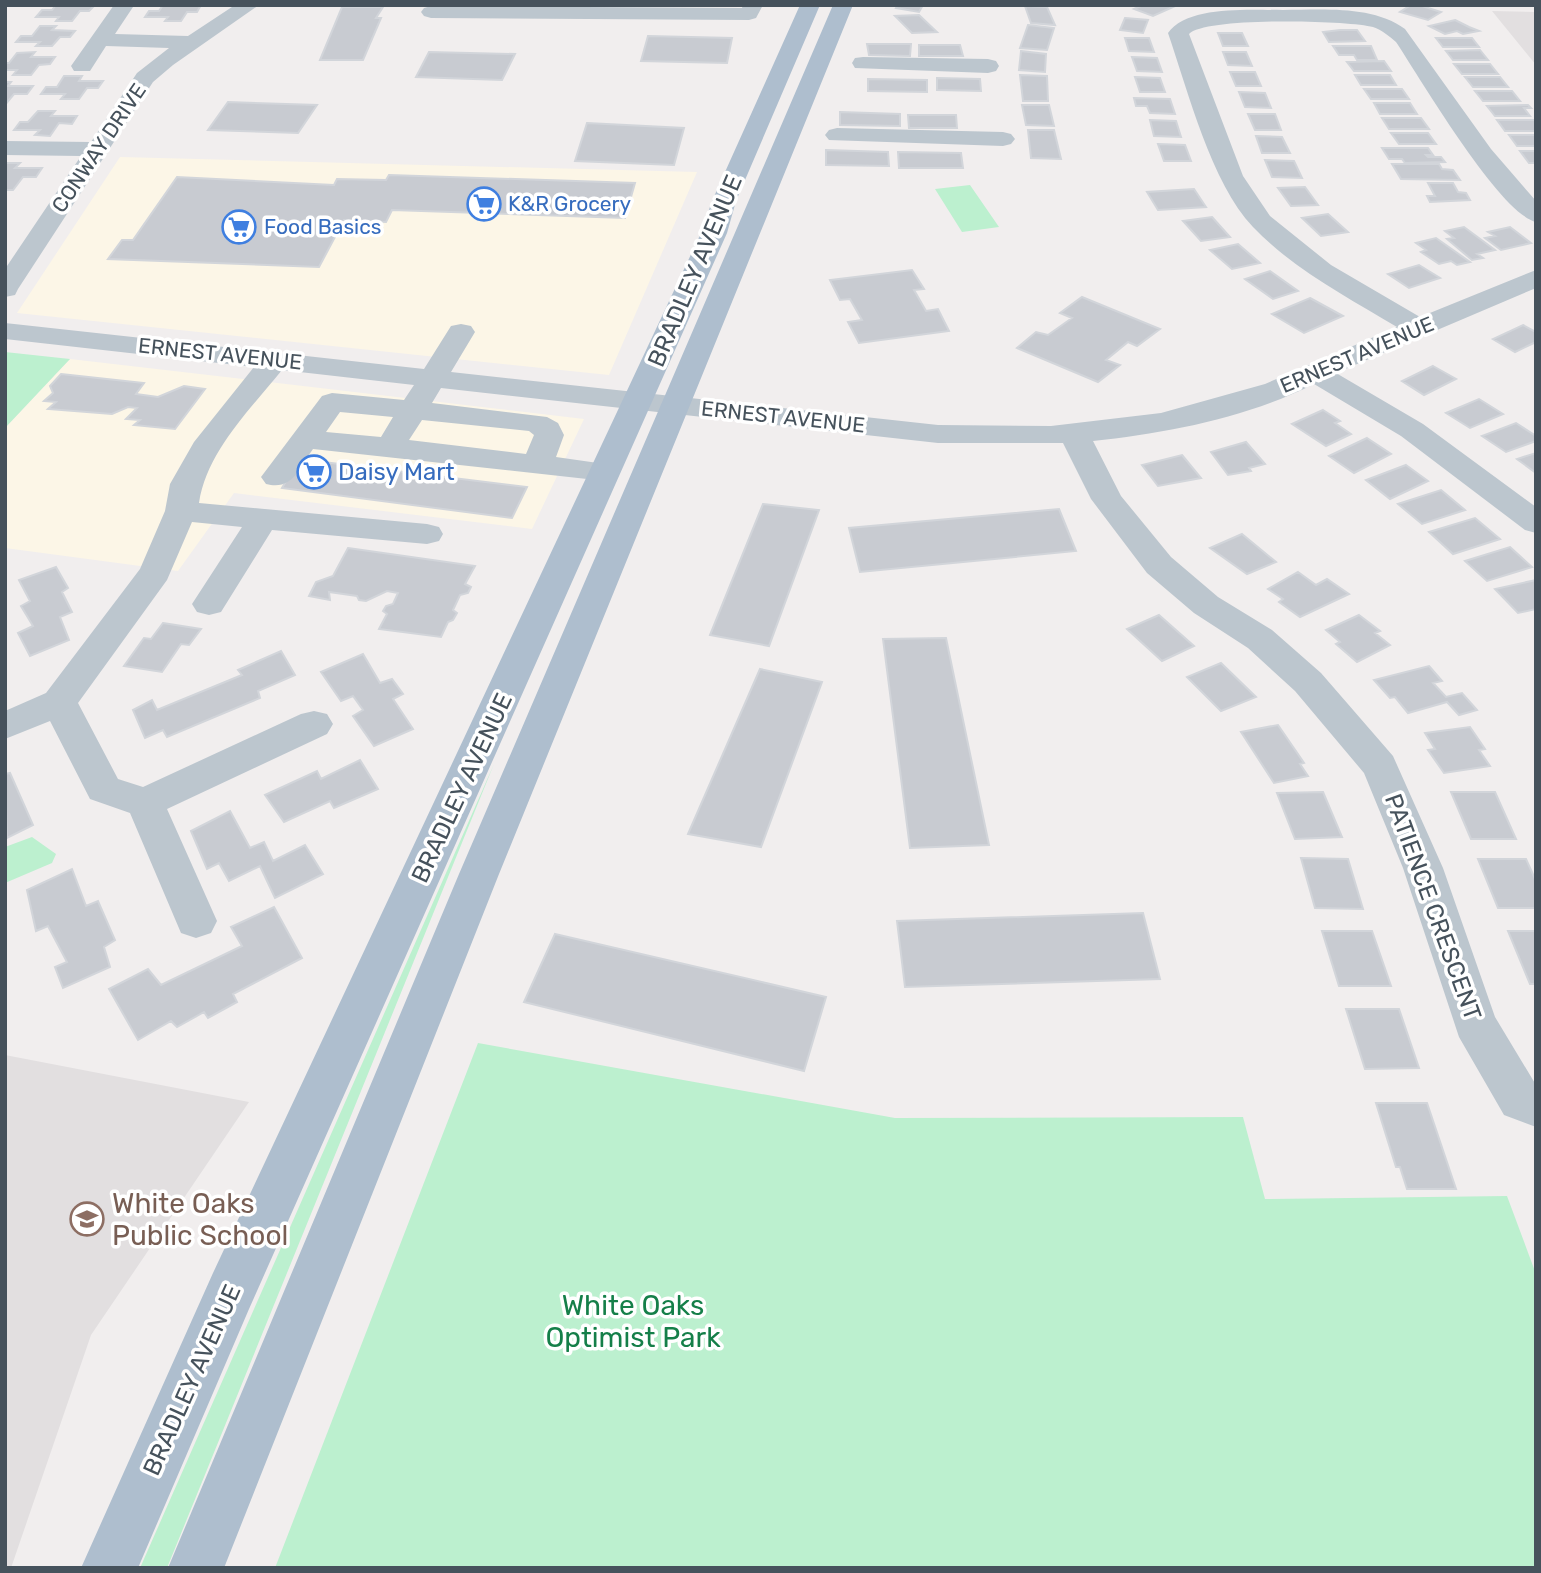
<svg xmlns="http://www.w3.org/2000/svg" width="1541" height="1573" font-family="Rubik,sans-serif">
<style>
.commercial{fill:#fcf6e7}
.education{fill:#e2dfe0}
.green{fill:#bcf0cf}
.building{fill:#c8cbd1;stroke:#d2d5da;stroke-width:2}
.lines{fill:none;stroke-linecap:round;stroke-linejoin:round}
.minor{fill:#bcc6ce;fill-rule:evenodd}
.major{fill:#aebece;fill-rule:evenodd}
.labels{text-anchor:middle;stroke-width:7;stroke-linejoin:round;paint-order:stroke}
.far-street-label{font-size:21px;fill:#46525c;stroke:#fff}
.far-shop-label{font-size:21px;fill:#366cbe;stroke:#fff;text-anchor:start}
.street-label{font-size:24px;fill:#46525c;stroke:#fff}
.shop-label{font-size:24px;fill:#366cbe;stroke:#fff;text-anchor:start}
.near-education-label{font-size:28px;fill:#785e54;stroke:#fff;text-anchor:start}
.near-park-label{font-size:28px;fill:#157f49;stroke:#fff}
</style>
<rect width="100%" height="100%" fill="#f1eeee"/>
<path class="commercial" d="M120,157L697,172L609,375L17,313Z
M70,359L303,386L584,419L532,529L234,493L178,571L5,548V428Z"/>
<path class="education" d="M1492,11L1536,12V65Z
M5,1055L249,1102L91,1335L11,1568H5Z"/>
<path class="green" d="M970,185L999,227L962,232L935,189Z
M5,352L70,359L5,428Z
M494,764L167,1568H140Z
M32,837L56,854L52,863L5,883V847Z
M478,1043L895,1118L1243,1117L1265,1199L1507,1196L1536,1274V1568H275Z"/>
<path class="building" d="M56,5H95L89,11H80L72,21H56L59,17H36L42,10H52Z
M163,5H201L197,12H187L181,21H165L168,17H145L149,11H159Z
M898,5H923L919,12L896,8Z
M1143,5H1168L1173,7L1153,16L1134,9Z
M1411,5H1419L1441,12L1428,20L1400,12Z
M1025,6L1047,7L1055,25L1031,23Z
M342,7H383L376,18H381L363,60H320Z
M919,15L937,32L912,33L895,16Z
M1125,18L1148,20L1143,33L1120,30Z
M1455,20L1469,27L1479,31L1463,34L1457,31L1445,34L1429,26Z
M1028,25L1054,28L1047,50L1020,48Z
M40,26H56L52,30L75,31L70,37H60L52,46H36L40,42H16L21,36H32Z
M1340,30H1357L1365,41L1329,42L1323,32Z
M1218,33H1242L1248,46H1223Z
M648,36L732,38L727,63L641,61Z
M1125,38H1149L1154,52L1129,51Z
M1436,38H1472L1479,47H1443Z
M867,44H911L910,56L869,55Z
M919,45H960L963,56H919Z
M1333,46H1371L1377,60H1357L1354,55H1339Z
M1480,50L1488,60H1453L1446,51Z
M1021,51L1046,54L1045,72L1019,70Z
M35,52L31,57H55L50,64L39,65L31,75H13L17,70H5V63H9L17,53Z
M429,52L515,54L502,80L416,77Z
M1223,52H1246L1252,66L1228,65Z
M1132,57L1157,58L1162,72L1137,71Z
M1384,61L1391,71H1354L1347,62Z
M1454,64H1490L1498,74H1462Z
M1230,72H1255L1261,86H1236Z
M1020,75L1047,76L1048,101H1023Z
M1355,75H1390L1396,85H1361Z
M64,76H82L79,81H103L98,88H87L79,99H61L65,94H41L46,87H57Z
M1135,77L1160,78L1165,92H1140Z
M1465,77H1500L1508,87H1473Z
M937,78L980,79L981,91L937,90Z
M868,79L927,80V92L868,91Z
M5,82H11L8,86H33L27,94H14L5,105Z
M1364,89H1402L1409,99H1371Z
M1475,91H1512L1520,101H1483Z
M1239,92L1265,93L1271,108L1245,107Z
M1134,98L1170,99L1175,114L1150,113L1147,106H1136Z
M228,102L317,105L298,133L208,130Z
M1374,103H1410L1417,114H1380Z
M1022,105H1049L1054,126L1026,125Z
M1528,105L1531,108H1524L1530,116H1495L1487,106Z
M38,111H55L51,116H77L72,124L59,123L50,136L35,135L40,130H14L20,122H28Z
M840,112L900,114V126L840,125Z
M1248,114H1275L1281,130H1255Z
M908,115H956L957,128H909Z
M1382,118H1421L1429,129H1389Z
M1150,120L1176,121L1181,137L1154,136Z
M1497,120H1535L1536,131H1505Z
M587,123L684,128L674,165L575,161Z
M1028,130H1054L1061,159L1031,158Z
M1391,133H1428L1436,144H1399Z
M1509,135H1536V146H1517Z
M1256,136L1282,137L1290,153H1262Z
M1158,144L1185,145L1191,161H1164Z
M1382,148H1428L1433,155H1426L1428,157H1441L1445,162L1405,163L1402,159H1389Z
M826,150L888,152L889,166L826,165Z
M1520,151H1536V163H1529Z
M898,152L961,153L963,168H899Z
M1265,160L1294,161L1302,178L1272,177Z
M5,163H20L15,168H42L36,177H23L13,190H5Z
M1392,164H1439L1442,169L1453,170L1460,180L1401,179Z
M389,175L635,183L625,218L392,210L386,222L344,220L319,267L108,259L122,240H133L177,177L334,185L337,179L386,180Z
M1428,183H1453L1458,192L1466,193L1470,200L1430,202L1427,196H1435Z
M1305,187L1318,205L1291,206L1278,188Z
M1194,189L1206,207L1158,210L1147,192Z
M1328,214L1348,232L1321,236L1302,218Z
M1212,217L1230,237L1201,241L1183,221Z
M1464,227L1495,250L1477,254L1483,258L1472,260L1447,239L1454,238L1445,231Z
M1510,227L1531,243L1501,250L1485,238L1495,236L1488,232Z
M1436,238L1470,262L1457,265L1451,261L1439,264L1421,252L1426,250L1416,243Z
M1238,244L1260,263L1232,269L1210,250Z
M1419,265L1440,278L1409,288L1388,274Z
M912,270L924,289L914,290L926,311L938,309L949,331L859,343L848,322L862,320L850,299L840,300L830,280Z
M1270,271L1298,291L1273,299L1245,279Z
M1082,297L1160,329L1137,346L1128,342L1106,360L1120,365L1098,382L1017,348L1036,332L1048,335L1072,318L1060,313Z
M1310,298L1343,316L1304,333L1272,314Z
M1523,325L1536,332V342L1515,352L1493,339Z
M1433,366L1456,379L1424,395L1402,381Z
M61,374L144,383L136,394L158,397L184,386L205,389L175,429L134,425L140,420L126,419L137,408L128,407L112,414L48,409L56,402L44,401L53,393L50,386Z
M1479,399L1503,414L1470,428L1446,413Z
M1323,410L1340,421L1335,423L1351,434L1326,446L1292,424Z
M1516,423L1536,436V441L1506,452L1482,436Z
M1367,438L1391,454L1354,473L1329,456Z
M1246,442L1265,464L1249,468L1251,471L1228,475L1211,452Z
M1536,453V473L1517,459Z
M1182,455L1201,478L1158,486L1142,465Z
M299,459L527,487L512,518L282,488Z
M1406,465L1428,481L1390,499L1366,480Z
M1441,490L1465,510L1422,524L1398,504Z
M763,504L819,510L769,646L710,635Z
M1059,509L1076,551L860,572L849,528Z
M1475,518L1500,539L1453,554L1429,532Z
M1242,534L1276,562L1247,574L1210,548Z
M1510,547L1532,567L1487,581L1465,561Z
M348,548L475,566L465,584L471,587L468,593L460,595L453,610L457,613L453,620L448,622L441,637L379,629L387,614L383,611L386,606L393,604L398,593L387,591L366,601L359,600L357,596L329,592L330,600L309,596L316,582L333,576Z
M56,567L68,588L62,592L72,612L60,617L69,640L30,656L18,633L33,626L21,606L30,601L19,580Z
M1298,572L1316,585L1327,579L1349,594L1300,617L1279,602L1283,599L1268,589Z
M1536,580V609L1518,613L1495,589Z
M1159,615L1194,646L1162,661L1127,629Z
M1359,615L1380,631L1375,633L1390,645L1357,662L1336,644L1340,642L1326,630Z
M163,623L201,629L189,645L181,644L162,672L124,666L144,638L151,639Z
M946,638L989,845L910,848L883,639Z
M281,651L295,675L258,691L260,698L167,737L163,730L145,738L133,710L152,700L157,710L242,675L238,670Z
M363,654L380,683L392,679L403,694L393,699L413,729L374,746L353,716L363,710L353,696L341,701L321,672Z
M1221,663L1256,697L1221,711L1187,677Z
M1429,666L1442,681L1433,683L1446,697L1462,693L1477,710L1459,715L1447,702L1408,713L1395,697L1390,698L1374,680Z
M760,669L822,682L761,847L688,834Z
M1278,725L1304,763L1300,764L1308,776L1274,783L1241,732Z
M1470,727L1485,749L1479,750L1490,766L1444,773L1428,750L1435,749L1425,733Z
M360,760L378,789L334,808L330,801L284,822L265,795L317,771L321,779Z
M10,773L33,825L7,838L5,774Z
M1323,792L1342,837L1295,839L1277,793Z
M1451,792H1495L1516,839H1471Z
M230,811L250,848L264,842L273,861L305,845L323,874L275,898L260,866L229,881L219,863L207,869L191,831Z
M1301,858L1348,859L1363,909L1315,908Z
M1478,859H1526L1536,881V908H1498Z
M72,869L86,906L98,901L115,940L104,947L110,967L63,988L55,967L67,962L48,926L36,931L27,890Z
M274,907L302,958L233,994L237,1002L208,1018L204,1012L177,1027L171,1021L138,1040L109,989L148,969L161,985L242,946L231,927Z
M1143,913L1160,979L905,987L897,921Z
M1322,931H1372L1391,986H1339Z
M1508,931H1536V984H1530Z
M555,934L826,997L804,1071L524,1002Z
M1346,1009H1399L1419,1068L1365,1069Z
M1376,1103H1427L1456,1189H1407L1400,1167H1396Z"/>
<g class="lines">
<path class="minor" d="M114,5L133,7L115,34L188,36L235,5H259L173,65L153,82L18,289L15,295L5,297V269L81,156L5,155V141L91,142L137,73L169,48L106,46L90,71H74L71,66Z
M743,5H763L756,18L749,20L431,18L424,16L421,12L424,8L431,6L742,8Z
M1283,10C1322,10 1372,5 1405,29L1491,149L1536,201V222C1499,213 1420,78 1396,42C1389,36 1382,30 1373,27C1347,20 1205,17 1189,34L1243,176L1270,216L1331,265L1420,317L1536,270V288L1336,373L1423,424L1536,507V533L1525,530L1401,436L1314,384C1246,418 1167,433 1093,441L1121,496L1171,557L1218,597L1272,630L1321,673L1393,756L1443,868L1495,1017L1536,1085V1127L1504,1115L1459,1037L1403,868L1364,773L1295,691L1248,648L1194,613L1147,573L1091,499L1063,443H938L441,388L432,403L547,417L558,423L564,435L556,457L598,463L603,470L598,477L587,479L313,449C299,468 293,491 266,484L261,477L322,396L332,393L404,400L414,385L282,370C250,410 207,451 199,503L427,524L439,527L443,534L439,541L427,544L272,530L221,612L209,615L197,612L192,604L242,527L192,522L167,580L78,703L118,779L143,787L301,714L314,711L327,714L333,724L327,734L167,809L217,921L211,933L196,938L181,933L130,813L90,799L50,721L5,739V711L46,693L140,569L165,511L170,484L194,442L254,367L5,339V323L424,369L451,326L461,324L471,326L475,332L451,372L938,425L1051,426L1161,413L1265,384L1397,327C1347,297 1293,269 1253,227C1211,183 1188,91 1168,33C1187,5 1251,10 1283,10ZM340,412L393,417L381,437L326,432ZM422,420L529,431L534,435L526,454L409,440Z
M863,57L988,59L996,61L999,66L996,71L988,73L855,68L852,63L855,58Z
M837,128L1003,132L1011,134L1015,139L1011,144L1003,146L829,140L825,135L829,130Z"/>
<path class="major" d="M800,5H820L736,201L727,233L249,1309L138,1568H81L213,1273L701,233L712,201Z
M833,5H853L499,874L224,1568H168L459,874Z"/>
</g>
<defs>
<symbol id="supermarket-ring" viewBox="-11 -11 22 22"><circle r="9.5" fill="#fff" stroke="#3f7fe0" stroke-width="1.5"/><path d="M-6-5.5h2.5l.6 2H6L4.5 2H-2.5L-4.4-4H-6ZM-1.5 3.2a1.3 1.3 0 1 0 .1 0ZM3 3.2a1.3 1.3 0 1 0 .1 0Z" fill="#3f7fe0"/></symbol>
<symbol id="school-ring" viewBox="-11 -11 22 22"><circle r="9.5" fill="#fff" stroke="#8d6e63" stroke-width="1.5"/><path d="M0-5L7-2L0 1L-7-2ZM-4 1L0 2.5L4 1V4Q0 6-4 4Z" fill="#8d6e63"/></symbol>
</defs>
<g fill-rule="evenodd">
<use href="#supermarket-ring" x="465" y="185" width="38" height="38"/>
<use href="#supermarket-ring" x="220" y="208" width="38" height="38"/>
<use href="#supermarket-ring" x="295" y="453" width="38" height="38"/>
<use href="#school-ring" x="68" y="1200" width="38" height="38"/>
</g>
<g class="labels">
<g class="far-street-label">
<text transform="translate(99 148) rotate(-56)" y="7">CONWAY DRIVE</text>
<text transform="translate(220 354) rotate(6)" y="7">ERNEST AVENUE</text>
<text transform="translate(1357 355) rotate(-23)" y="7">ERNEST AVENUE</text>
<text transform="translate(783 417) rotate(6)" y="7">ERNEST AVENUE</text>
</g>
<g class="far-shop-label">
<text x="508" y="211">K&amp;R Grocery</text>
<text x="264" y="234">Food Basics</text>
</g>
<g class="street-label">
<text transform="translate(695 271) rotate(-67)" y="8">BRADLEY AVENUE</text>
<text transform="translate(462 788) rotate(-65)" y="8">BRADLEY AVENUE</text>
<text transform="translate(1433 907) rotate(70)" y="8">PATIENCE CRESCENT</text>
<text transform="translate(192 1380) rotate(-66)" y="8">BRADLEY AVENUE</text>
</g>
<g class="shop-label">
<text x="338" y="480">Daisy Mart</text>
</g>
<g class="near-education-label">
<text x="112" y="1213">White Oaks<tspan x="112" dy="32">Public School</tspan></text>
</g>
<g class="near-park-label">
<text x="633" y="1315">White Oaks<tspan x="633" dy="32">Optimist Park</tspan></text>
</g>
</g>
<rect width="1541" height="1573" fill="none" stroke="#46525c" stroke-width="14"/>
</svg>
